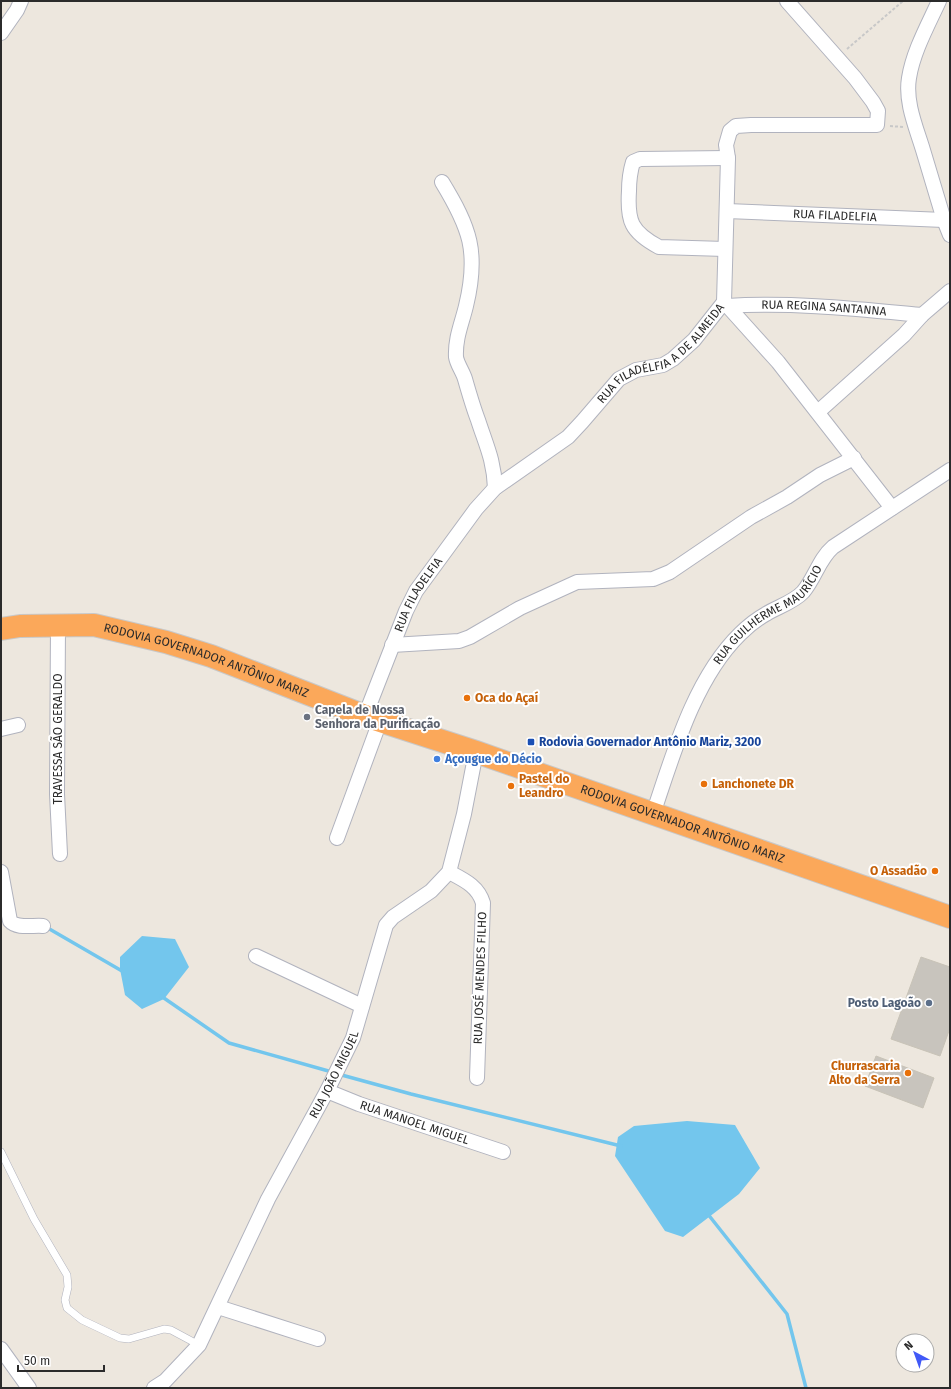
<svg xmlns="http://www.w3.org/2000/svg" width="951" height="1389" font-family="'Fira Sans',sans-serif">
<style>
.water{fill:#73c6ed}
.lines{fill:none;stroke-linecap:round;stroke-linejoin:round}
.stream{stroke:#73c6ed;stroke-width:3.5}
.building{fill:#c8c4bd;stroke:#c8c3b7}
.lane-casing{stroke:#b1b3be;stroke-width:8}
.street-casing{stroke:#b1b3be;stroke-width:16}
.highway-casing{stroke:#c8c8c8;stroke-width:24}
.path{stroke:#c8c8c8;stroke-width:2;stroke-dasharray:3 2;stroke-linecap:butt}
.lane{stroke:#fff;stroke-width:7}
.street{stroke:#fff;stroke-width:14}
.highway{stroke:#fba85a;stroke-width:22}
.food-dot{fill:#e8710a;stroke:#fff;stroke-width:1.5}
.worship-dot{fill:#6b7280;stroke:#fff;stroke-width:1.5}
.transit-dot{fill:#1a4fb4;stroke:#fff;stroke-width:1.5}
.shop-dot{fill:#3f7fe0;stroke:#fff;stroke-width:1.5}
.service-dot{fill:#5c6f8a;stroke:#fff;stroke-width:1.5}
.labels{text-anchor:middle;stroke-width:4;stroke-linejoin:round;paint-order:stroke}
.street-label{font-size:12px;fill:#2b2b2b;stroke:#fff}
.food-label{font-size:12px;font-weight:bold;fill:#c56008;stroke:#fff;text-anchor:start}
.worship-label{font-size:12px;font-weight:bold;fill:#5b616d;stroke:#fff;text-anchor:start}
.transit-label{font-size:12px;font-weight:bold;fill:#164399;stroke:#fff;text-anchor:start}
.shop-label{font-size:12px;font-weight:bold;fill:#366cbe;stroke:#fff;text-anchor:start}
.service-label{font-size:12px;font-weight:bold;fill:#4e5e75;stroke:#fff;text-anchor:end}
</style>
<rect width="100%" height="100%" fill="#ede7de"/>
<path class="water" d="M142,936L175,939L189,967L164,999L142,1009L125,995L120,969V957Z
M687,1121L735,1125L760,1168L739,1194L683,1237L665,1231L615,1156L618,1137L634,1126Z"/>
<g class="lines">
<path class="stream" d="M46,927L122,971
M161,996L229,1043L332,1072
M338,1074L411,1094L621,1146
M707,1213L787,1314L806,1388"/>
</g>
<path class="building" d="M921,957L950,967V1028L940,1056L891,1039Z
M876,1056L934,1078L923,1108L865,1086Z"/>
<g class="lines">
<defs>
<path id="lane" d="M1,1152L34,1219L67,1275L68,1287L65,1300L67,1308L82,1320L120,1338L129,1339L164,1329L171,1330L199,1345"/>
<g id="street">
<path d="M939,1C928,25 913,52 909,78C905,102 916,127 923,150C930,173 937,197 944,220L950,235"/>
<path d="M1,33L17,10L21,1"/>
<path d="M442,182C470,228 479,252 466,306C462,323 455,338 456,357C457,364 463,372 465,379C469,393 473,407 478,420C486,445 494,460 495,488"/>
<path id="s1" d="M727,211L944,220"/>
<path d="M725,249L659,247C631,232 627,221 629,191C629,181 630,172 633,162L640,159L728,158"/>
<path d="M724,302L778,362L892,508"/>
<path id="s2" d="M727,306C792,302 857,309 922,315"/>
<path d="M819,411L904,335L922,315L950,291"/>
<path d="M58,625L57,794L60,854"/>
<path d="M392,645L459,641L470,637L520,608L577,582L653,579L670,572L751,517L787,497L820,475L854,458"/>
<path id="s3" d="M365,716L406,611L416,591L476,509L495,488L568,437L582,422L619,379L636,370L663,365L673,359L694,340L724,302L728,158L726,145L730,131L736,126L751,125H877L878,111L873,102L855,78L787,1"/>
<path d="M1,729L18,725"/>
<path id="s4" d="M653,814C673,755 694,679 740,634C747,627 757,619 766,614C777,607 794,602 803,592C815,578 819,559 833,547L950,470"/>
<path d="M337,838L380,721"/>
<path d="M1,872L10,921C17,929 33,925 43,926"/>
<path d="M449,872C464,880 478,886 483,903L477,1078"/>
<path d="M256,956L362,1006"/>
<path id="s5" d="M327,1091L359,1104L503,1152"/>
<path d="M218,1307L318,1339"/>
<path d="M1,1349L29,1388"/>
<path id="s6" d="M154,1388L165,1381L199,1345L268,1199L327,1091L353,1038L386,925L393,917L431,891L449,872L464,814L476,752"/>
</g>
<g id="highway">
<path id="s7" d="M1,629L20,626L94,625L166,642L211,656L365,716L476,752L950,917"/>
</g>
</defs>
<use href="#lane" class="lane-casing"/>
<use href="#street" class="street-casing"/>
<use href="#highway" class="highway-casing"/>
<path class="path" d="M847,49L903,1
M890,126L903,127"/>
<use href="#lane" class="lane"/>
<use href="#street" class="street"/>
<use href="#highway" class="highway"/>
</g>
<g class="food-dot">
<circle cx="467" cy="698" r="4"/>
<circle cx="704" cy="784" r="4"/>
<circle cx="511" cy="786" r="4"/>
<circle cx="935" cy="871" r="4"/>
<circle cx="908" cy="1073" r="4"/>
</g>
<circle class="worship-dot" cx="307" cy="717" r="4"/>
<rect class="transit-dot" x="527" y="738" width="8" height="8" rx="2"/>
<circle class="shop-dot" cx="437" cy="759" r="4"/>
<circle class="service-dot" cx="929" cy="1003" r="4"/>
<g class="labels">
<g class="street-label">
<text dy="4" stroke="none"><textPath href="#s1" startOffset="108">RUA FILADELFIA</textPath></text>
<text dy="4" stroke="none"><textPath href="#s2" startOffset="97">RUA REGINA SANTANNA</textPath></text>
<text dy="4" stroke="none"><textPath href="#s3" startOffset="482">RUA FILADÉLFIA A DE ALMEIDA</textPath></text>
<text dy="4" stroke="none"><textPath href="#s3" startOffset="133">RUA FILADELFIA</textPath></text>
<text dy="4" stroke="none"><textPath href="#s4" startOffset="236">RUA GUILHERME MAURÍCIO</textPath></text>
<text dy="4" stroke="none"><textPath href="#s7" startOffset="211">RODOVIA GOVERNADOR ANTÔNIO MARIZ</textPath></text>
<text transform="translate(58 739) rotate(-90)" y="4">TRAVESSA SÃO GERALDO</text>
<text dy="4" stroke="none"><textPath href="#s7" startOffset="715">RODOVIA GOVERNADOR ANTÔNIO MARIZ</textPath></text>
<text transform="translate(480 978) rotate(-88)" y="4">RUA JOSÉ MENDES FILHO</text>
<text dy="4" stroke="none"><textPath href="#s6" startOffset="365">RUA JOÃO MIGUEL</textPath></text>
<text dy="4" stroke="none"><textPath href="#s5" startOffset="93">RUA MANOEL MIGUEL</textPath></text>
</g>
<g class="food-label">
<text x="475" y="702">Oca do Açaí</text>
<text x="519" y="783">Pastel do<tspan x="519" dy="14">Leandro</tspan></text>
<text x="712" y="788">Lanchonete DR</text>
<text x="927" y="875" text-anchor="end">O Assadão</text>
<text x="900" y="1070" text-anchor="end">Churrascaria<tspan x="900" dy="14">Alto da Serra</tspan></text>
</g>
<g class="worship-label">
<text x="315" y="714">Capela de Nossa<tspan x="315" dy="14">Senhora da Purificação</tspan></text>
</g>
<g class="transit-label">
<text x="539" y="746">Rodovia Governador Antônio Mariz, 3200</text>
</g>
<g class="shop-label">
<text x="445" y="763">Açougue do Décio</text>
</g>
<g class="service-label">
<text x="921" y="1007">Posto Lagoão</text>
</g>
</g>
<rect width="951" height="1389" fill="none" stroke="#2b2b2b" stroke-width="4"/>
<g transform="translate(915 1353) rotate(319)"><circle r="19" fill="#ffffff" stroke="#aaaaaa"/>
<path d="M0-3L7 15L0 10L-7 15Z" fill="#4159f7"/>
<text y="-6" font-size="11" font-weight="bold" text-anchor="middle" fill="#2b2b2b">N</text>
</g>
<path d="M18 1365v6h86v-6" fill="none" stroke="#2b2b2b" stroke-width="2"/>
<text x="24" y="1365" font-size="12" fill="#2b2b2b" stroke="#ffffff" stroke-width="3" paint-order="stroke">50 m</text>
</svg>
